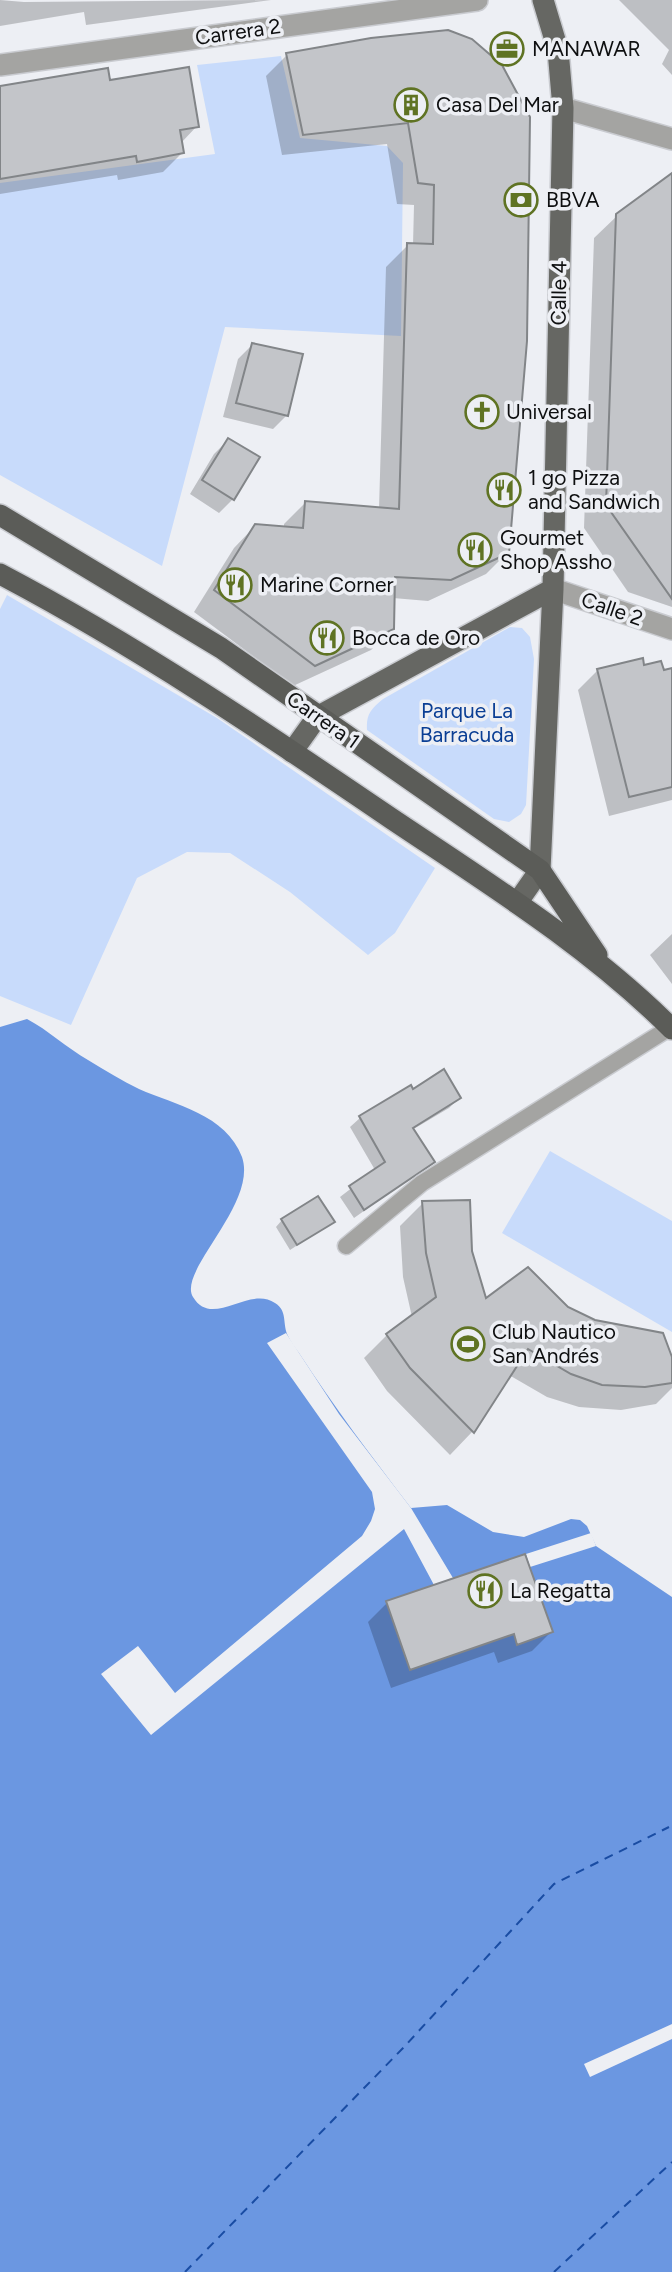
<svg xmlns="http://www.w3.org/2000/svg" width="672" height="2272" font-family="Figtree,sans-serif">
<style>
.green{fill:#c8dbfb}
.water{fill:#6b97e1}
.pier{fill:#edeff4}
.shadow{fill:#0003}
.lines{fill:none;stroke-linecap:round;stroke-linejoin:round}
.ferry{stroke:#194ca3;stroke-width:2;stroke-dasharray:9 7;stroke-linecap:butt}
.building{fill:#c3c5c9;stroke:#828588;stroke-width:2}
.service-casing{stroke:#c9cbd0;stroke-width:19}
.pedestrian-casing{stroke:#c9cbd0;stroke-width:24}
.tertiary-casing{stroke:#c9cbd0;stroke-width:24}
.primary-casing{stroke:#c9cbd0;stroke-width:24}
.trunk-casing{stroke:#c9cbd0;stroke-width:24}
.service{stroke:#a4a4a2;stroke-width:16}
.pedestrian{stroke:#a4a4a2;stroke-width:21}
.tertiary{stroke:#a4a4a2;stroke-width:21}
.primary{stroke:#666763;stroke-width:21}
.trunk{stroke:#5b5c58;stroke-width:21}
.labels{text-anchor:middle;stroke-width:7;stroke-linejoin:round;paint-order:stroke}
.street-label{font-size:21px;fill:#0e0f10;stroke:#edeff4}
.poi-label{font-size:21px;fill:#0e0f10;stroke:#edeff4;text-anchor:start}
.park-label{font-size:21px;fill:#0a3e94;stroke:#edeff4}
</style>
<rect width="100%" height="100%" fill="#edeff4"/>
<path class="green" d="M281,56L300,138L387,146L403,163L401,336L225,327L162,566L0,475V183L215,154L197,65Z
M7,595L217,718L435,868L395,933L368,955L290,892L230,853L187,852L137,878L71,1025L0,996V609Z
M510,627L522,628L530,637L534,659L526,805L521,814L509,822L494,819L367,730C366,714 371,709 383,699Z
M550,1151L672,1221V1332L502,1233Z"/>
<path class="water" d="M27,1019C48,1030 67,1048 88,1060C105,1070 122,1081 139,1089C175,1105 226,1114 242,1157C258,1204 177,1271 193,1297C212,1329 249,1285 275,1303C288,1311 282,1324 288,1336C291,1342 295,1348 299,1353C334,1407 372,1457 411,1508L447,1505L493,1532L524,1537L571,1519L580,1520L587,1526L596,1546L672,1597V2272H0V1027Z"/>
<path class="pier" d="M286,1333L339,1414L411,1508L453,1578L434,1585L404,1529L151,1735L101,1674L138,1646L175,1693L362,1536L371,1521L375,1509L372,1492L267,1343Z
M591,1533L596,1546L530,1567L526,1554Z
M672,2024V2039L590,2077L584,2064Z"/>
<path class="shadow" d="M0,0L24,2L271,0L86,25L84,12L0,26Z
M619,0H672V75L662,64L669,50Z
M448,32L508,552L486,574L428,601L393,598V629L371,650L293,686L194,612L234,548L255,526L284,528V524L305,503L379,509L386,267L408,245H413L414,205L397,204L387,144L282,155L266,76L287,55Z
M107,70L109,82L197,126L181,143L182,153L163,172L118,180L117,175L0,194V86Z
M672,175V607L628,592L584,528L594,238L618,215Z
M252,345L287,415L273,429L223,417L238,359Z
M228,440L233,499L219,513L190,494L214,454Z
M643,667L663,673L672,670V800L609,816L578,690L598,670Z
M672,934V984L650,955Z
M410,1087L413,1091L459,1098L449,1108L412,1130L433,1162L354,1218L340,1197L375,1170L350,1127L360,1118Z
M423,1203L470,1252L485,1301L567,1308L672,1362V1388L656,1404L621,1410L579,1407L547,1397L509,1375L472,1432L450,1455L387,1391L364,1358L387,1335L412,1317L403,1277L400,1226Z
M282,1220L333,1222L290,1250L276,1227Z
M387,1603L551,1632L532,1651L498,1663L494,1652L391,1688L368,1622Z"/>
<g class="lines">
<path class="ferry" d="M185,2272L404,2047L554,1884L669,1827
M554,2272L672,2162"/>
</g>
<path class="building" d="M448,30L472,39L502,65L530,117L527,341L509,553L451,580L395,577L394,629L315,666L214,590L255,524L303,528L305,501L399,509L407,243L433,244L434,185L418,183L408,123L303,135L286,53L371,38Z
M189,67L199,127L180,130L184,153L137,162L136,156L0,179V86L108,68L110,80Z
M672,173V599L606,505L616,214Z
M252,343L303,354L288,416L236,403Z
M228,438L260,457L234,500L202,480Z
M643,658L644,665L661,661L664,670L672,668V787L629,797L597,669Z
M444,1069L461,1098L413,1128L435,1162L364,1210L349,1186L385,1162L359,1116L411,1085L413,1089Z
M318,1196L335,1222L297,1245L281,1219Z
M470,1200L472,1251L486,1298L528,1267L568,1307L595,1320L663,1333L672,1357V1383L645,1387L602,1385L571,1374L528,1349L474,1433L410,1368L386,1334L436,1297L426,1253L422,1201Z
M525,1554L553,1632L517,1645L514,1634L410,1670L386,1601Z"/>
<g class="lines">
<defs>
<path id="service" d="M346,1246L422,1183L671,1027"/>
<path id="pedestrian" d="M563,108L672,139"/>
<path id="tertiary" d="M0,65L477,0
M553,589L672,629"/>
<path id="primary" d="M292,752L317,717L553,589
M517,903L540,870L553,589L563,108L558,50L543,0"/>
<path id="trunk" d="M0,515L221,648L540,870L597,955
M0,574C137,646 264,732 392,819C489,884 589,946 672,1029"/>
</defs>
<use href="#service" class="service-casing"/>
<use href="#pedestrian" class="pedestrian-casing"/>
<use href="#tertiary" class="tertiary-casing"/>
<use href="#primary" class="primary-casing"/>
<use href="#trunk" class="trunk-casing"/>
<use href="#service" class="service"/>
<use href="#pedestrian" class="pedestrian"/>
<use href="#tertiary" class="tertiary"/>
<use href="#primary" class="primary"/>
<use href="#trunk" class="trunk"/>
</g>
<defs>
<symbol id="office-ring" viewBox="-11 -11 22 22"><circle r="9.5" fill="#edeff4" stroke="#5f7323" stroke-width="1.5"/><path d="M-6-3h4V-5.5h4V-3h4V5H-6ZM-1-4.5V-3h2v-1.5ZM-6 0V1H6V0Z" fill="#5f7323"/></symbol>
<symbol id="building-ring" viewBox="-11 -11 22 22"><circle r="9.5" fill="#edeff4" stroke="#5f7323" stroke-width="1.5"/><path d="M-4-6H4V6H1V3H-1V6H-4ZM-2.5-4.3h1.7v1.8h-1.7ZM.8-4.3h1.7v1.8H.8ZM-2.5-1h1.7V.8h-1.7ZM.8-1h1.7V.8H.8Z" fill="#5f7323"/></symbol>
<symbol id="bank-ring" viewBox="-11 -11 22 22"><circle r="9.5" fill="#edeff4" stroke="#5f7323" stroke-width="1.5"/><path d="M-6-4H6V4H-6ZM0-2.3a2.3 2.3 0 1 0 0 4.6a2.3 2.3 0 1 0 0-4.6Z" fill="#5f7323"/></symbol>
<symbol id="church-ring" viewBox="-11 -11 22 22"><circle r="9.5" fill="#edeff4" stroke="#5f7323" stroke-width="1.5"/><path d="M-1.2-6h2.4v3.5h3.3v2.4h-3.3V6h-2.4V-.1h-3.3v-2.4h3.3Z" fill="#5f7323"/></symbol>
<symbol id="restaurant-ring" viewBox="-11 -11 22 22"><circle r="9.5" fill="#edeff4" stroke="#5f7323" stroke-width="1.5"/><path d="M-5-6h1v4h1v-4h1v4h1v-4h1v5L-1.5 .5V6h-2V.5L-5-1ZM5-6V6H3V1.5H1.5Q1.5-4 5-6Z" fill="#5f7323"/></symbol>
<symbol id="stadium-ring" viewBox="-11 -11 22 22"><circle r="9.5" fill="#edeff4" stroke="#5f7323" stroke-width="1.5"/><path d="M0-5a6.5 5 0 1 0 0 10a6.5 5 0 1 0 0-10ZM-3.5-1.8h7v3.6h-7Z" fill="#5f7323"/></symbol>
</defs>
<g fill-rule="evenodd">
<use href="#office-ring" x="488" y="30" width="38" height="38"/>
<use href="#building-ring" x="392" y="86" width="38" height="38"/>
<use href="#bank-ring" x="502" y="181" width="38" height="38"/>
<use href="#church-ring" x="463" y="393" width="38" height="38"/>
<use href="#restaurant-ring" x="485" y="471" width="38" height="38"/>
<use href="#restaurant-ring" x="456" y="531" width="38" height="38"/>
<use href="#restaurant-ring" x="216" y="566" width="38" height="38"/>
<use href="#restaurant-ring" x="308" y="619" width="38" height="38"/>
<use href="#stadium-ring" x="449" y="1325" width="38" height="38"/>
<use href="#restaurant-ring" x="466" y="1572" width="38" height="38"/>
</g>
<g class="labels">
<g class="street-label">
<text transform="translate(238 32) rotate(-8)" y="7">Carrera 2</text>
<text transform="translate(559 293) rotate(-89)" y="7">Calle 4</text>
<text transform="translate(612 609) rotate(19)" y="7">Calle 2</text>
<text transform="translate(323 720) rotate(35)" y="7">Carrera 1</text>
</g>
<g class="poi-label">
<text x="532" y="56">MANAWAR</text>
<text x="436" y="112">Casa Del Mar</text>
<text x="546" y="207">BBVA</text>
<text x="506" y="419">Universal</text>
<text x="528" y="485">1 go Pizza<tspan x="528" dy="24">and Sandwich</tspan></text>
<text x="500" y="545">Gourmet<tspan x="500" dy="24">Shop Assho</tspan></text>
<text x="260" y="592">Marine Corner</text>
<text x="352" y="645">Bocca de Oro</text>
<text x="492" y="1339">Club Nautico<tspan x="492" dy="24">San Andrés</tspan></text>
<text x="510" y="1598">La Regatta</text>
</g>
<g class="park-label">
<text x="467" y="718">Parque La<tspan x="467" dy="24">Barracuda</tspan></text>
</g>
</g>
</svg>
